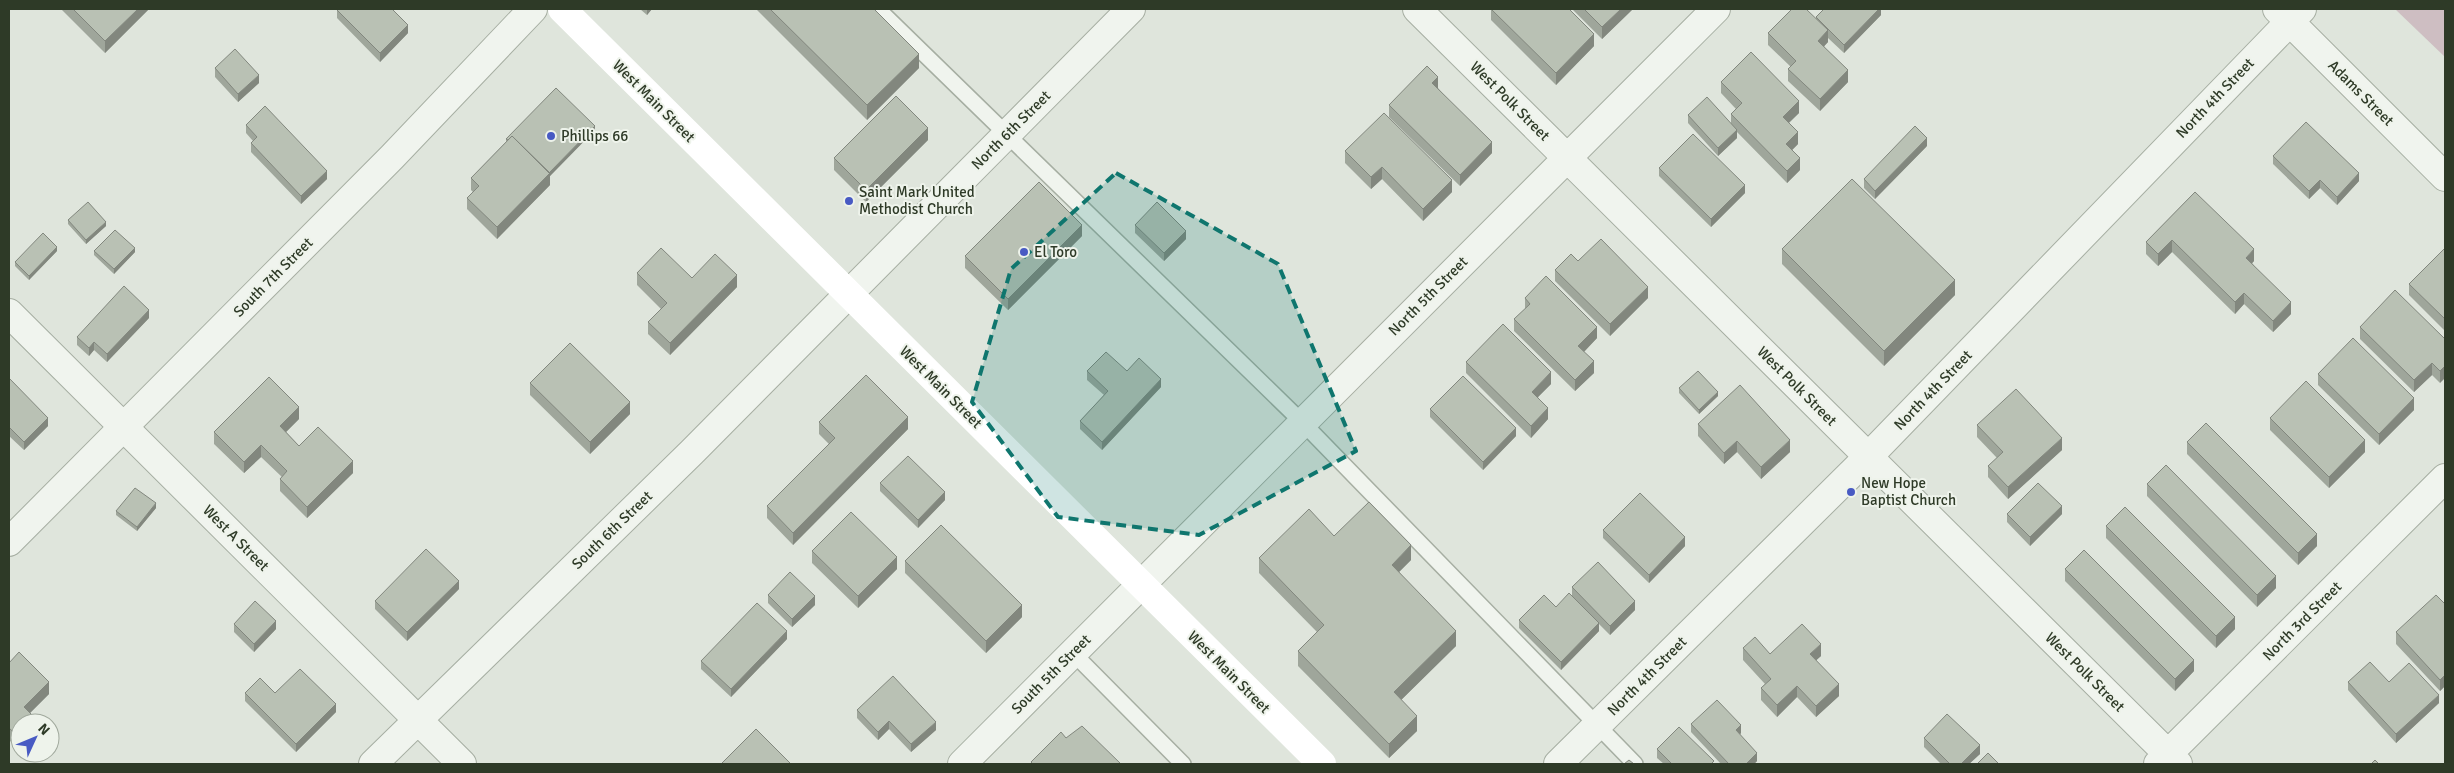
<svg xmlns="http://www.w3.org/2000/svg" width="2454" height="773" font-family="Signika,sans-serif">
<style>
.green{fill:#cebec2}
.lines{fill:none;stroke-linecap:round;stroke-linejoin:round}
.service-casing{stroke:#a6aea2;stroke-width:18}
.minor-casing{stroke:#a6aea2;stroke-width:30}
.service{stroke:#f0f4ee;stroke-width:15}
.minor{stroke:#f0f4ee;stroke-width:28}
.secondary{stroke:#fff;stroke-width:28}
.wall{fill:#9fa69b}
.shaded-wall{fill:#82877e}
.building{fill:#b9c1b4;stroke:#82877e}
.marked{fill:#0f766e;fill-opacity:0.2;stroke:#0f766e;stroke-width:4;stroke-dasharray:10 6;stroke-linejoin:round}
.poi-dot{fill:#485ac3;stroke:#eef3eb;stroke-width:2}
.labels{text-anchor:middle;stroke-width:4;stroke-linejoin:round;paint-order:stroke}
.street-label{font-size:15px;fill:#2e3a27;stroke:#eef3eb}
.poi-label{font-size:15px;fill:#2e3a27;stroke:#eef3eb;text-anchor:start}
</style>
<rect width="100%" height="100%" fill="#dfe5dc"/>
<path class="green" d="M2395,9H2445V57Z"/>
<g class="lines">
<defs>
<path id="service" d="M878,9L1302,422L1635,764
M1072,652L1183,764"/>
<path id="minor" d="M1417,9L2178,764
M2277,9L2445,177
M9,313L462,764
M9,542L392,157L533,9
M373,764L692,452L1131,9
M962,764L1716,9
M1558,764L1868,457L2302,9
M2158,764L2445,478"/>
</defs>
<use href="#service" class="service-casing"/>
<use href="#minor" class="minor-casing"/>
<use href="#service" class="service"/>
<use href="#minor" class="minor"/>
<path class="secondary" d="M562,9L1322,764"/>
</g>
<path class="wall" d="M61,9H149L105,53Z
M640,9H652L647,15Z
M756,9H874L919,68L867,120Z
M1491,9L1594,46L1556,85L1491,20Z
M1572,9H1633L1602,39Z
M1881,9V15L1844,53L1828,38V42L1824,46L1848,82L1820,111L1788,81V69L1791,67L1768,45V33L1816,18Z
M337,10L408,33L380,62L337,18Z
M215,68L259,83L238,102L215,77Z
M1721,82L1799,113L1789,123L1798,144L1792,150L1800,170L1787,183L1737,132V138L1718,156L1688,123V115L1731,123V114L1736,109L1721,93Z
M1438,88L1492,153L1460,186L1389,117V105Z
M246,125L327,179L301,204L251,152V143L253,141L246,133Z
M595,130L550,176V185L497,239L467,209V198L473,192L471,190V178L506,142V139Z
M928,140L866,202L834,170V158Z
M1927,146L1875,199L1864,188V179Z
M1345,151L1452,192L1423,221L1382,179L1371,189L1345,163Z
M2273,156L2359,181L2337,205L2320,188L2309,199L2273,164Z
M1659,168L1745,193L1711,227L1659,176Z
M2195,192L2254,261L2252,263L2291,314L2273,332L2244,304L2235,314L2172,252L2158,266L2146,254V242Z
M68,220L106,226L86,244L68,224Z
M1135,225L1186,239L1164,261L1135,233Z
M1082,236L1008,310L965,268V256Z
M2445,248V331L2409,295V284Z
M1782,249L1955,295L1884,366L1782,264Z
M57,251L29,280L15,266V262Z
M94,251L135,252L114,274L94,255Z
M1555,270L1648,298L1610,336L1555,281Z
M637,273L692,278L737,287L670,355L648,334V322L661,309L637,285Z
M1525,298L1597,338L1584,352L1594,373L1575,391L1514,331V319L1525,309Z
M149,318L107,362L94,350L89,356L77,345V337Z
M2360,327L2445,339L2440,383L2432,375L2414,392L2360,339Z
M1466,362L1551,384L1538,397L1548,419L1531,438L1466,373Z
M1087,371L1161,387L1102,450L1080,429V421L1104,395L1087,380Z
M2318,374L2414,410L2379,445L2318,385Z
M9,378L48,426L24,450L9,436Z
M530,383L630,414L590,454L530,395Z
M1679,388L1718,396L1699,414L1679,393Z
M1430,409L1516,436L1483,470L1430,417Z
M2270,418L2365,452L2329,488L2270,430Z
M299,419L286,432L299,446L353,473L307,518L280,491V479L282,477L261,457L244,473L214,444V432Z
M819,422L908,429L793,545L767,518V506L829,444L819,434Z
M1698,424L1790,452L1761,479L1737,452L1724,464L1698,436Z
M1977,425L2062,450L2008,499L1988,477V466L1997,458L1977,437Z
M2187,442L2317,546L2298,565L2187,454Z
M880,483L945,500L918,528L880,491Z
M2147,484L2276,588L2257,607L2147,496Z
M156,508L137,531L116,515V511Z
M2007,514H2062L2030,546L2007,522Z
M2106,526L2235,629L2216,648L2106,538Z
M1603,530L1685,546L1649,583L1603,538Z
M1334,536L1411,560L1399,572L1456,646L1401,700L1417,731L1389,758L1298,666V651L1317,632L1259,573V558Z
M812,551L897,569L858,608L812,563Z
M905,561L1022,617L986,653L905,573Z
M2065,569L2194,671L2175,691L2065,581Z
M1572,587L1635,610L1610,635L1599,624V631L1561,670L1519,628V620L1556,607L1587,611L1572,596Z
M459,589L407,641L375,609V601Z
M768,595L815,605L792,627L768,603Z
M2445,604V686L2440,691L2396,644V632Z
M234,624L276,629L254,652L234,632Z
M787,639L731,697L701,669V661Z
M1743,648L1770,654L1821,656L1816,660L1839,696L1816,717L1797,697L1777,717L1761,700V688L1765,684L1743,660Z
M9,663L49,694L30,713L39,723H20V750L9,740Z
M2348,682H2389L2439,703L2396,743L2348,690Z
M245,693H275L336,712L296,752L245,701Z
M857,710L936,730L911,752L889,729L878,740L857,718Z
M1691,724L1741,733L1740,735L1757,761L1754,764H1721L1691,732Z
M1924,738L1980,754L1969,764H1941L1924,747Z
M1657,749L1714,764H1664L1657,758Z"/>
<path class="shaded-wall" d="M138,9H149L105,53V41Z
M647,9H652L647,15Z
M1621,9H1633L1602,39V27Z
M1879,9H1881V15L1844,53V45Z
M408,25V33L380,62V53Z
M1828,30V42L1818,53V41Z
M1594,34V46L1556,85V73Z
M919,54V68L867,120V105Z
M1848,70V82L1820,111V99Z
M259,75V83L238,102V94Z
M1438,77V88L1432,95V83Z
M1799,101V113L1783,128V117Z
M595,126V130L550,176V185L497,239V227Z
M928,128V140L866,202V190Z
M1737,130V138L1718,156V148Z
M1798,132V144L1786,156V144Z
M1927,138V146L1875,199V191Z
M1492,142V153L1460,186V175Z
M1800,158V170L1787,183V171Z
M1382,167V179L1371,189V177Z
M327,171V179L301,204V196Z
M2359,173V181L2337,205V197Z
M1452,180V192L1423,221V209Z
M2320,180V188L2309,199V191Z
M1745,185V193L1711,227V219Z
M106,222V226L86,244V240Z
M1082,225V236L1008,310V299Z
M1186,231V239L1164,261V253Z
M2172,240V252L2158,266V254Z
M57,247V251L29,280V276Z
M135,248V252L114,274V269Z
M2254,249V261L2246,270V258Z
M737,275V287L670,355V343Z
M1955,280V295L1884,366V351Z
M1648,287V298L1610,336V324Z
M2244,293V304L2235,314V302Z
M2291,302V314L2273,332V321Z
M149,310V318L107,362V354Z
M1597,327V338L1578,358V346Z
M94,342V350L89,356V348Z
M1594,361V373L1575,391V380Z
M2432,363V375L2414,392V380Z
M2445,366V378L2440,383V371Z
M1551,372V384L1532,403V392Z
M1161,379V387L1102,450V442Z
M1718,392V396L1699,414V410Z
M2414,398V410L2379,445V434Z
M630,402V414L590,454V442Z
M299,407V419L280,438V426Z
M1548,408V419L1531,438V426Z
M908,417V429L793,545V533Z
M48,418V426L24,450V442Z
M1516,428V436L1483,470V462Z
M2062,438V450L2008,499V487Z
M1790,440V452L1761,479V467Z
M2365,440V452L2329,488V477Z
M1737,441V452L1724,464V453Z
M261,445V457L244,473V462Z
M353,461V473L307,518V507Z
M945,492V500L918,528V520Z
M156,503V508L137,531V527Z
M2062,506V514L2030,546V537Z
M2317,534V546L2298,565V553Z
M1685,537V546L1649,583V575Z
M1411,545V560L1392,579V565Z
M897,557V569L858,608V596Z
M2276,576V588L2257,607V595Z
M459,581V589L407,641V632Z
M815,596V605L792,627V619Z
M1635,601V610L1610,635V626Z
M1022,605V617L986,653V641Z
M2235,617V629L2216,648V636Z
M276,621V629L254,652V644Z
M1599,623V631L1561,670V662Z
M787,631V639L731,697V689Z
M1456,631V646L1394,707V692Z
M1821,644V656L1810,666V654Z
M2194,660V671L2175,691V679Z
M2445,675V686L2440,691V680Z
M49,682V694L24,719V707Z
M1839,684V696L1816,717V706Z
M1797,686V697L1777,717V705Z
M2439,695V703L2396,743V734Z
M336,704V712L296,752V744Z
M1417,716V731L1389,758V744Z
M889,721V729L878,740V732Z
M936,722V730L911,752V744Z
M1741,725V733L1736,738V730Z
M1980,745V754L1969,764H1961Z
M1757,753V761L1754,764H1746Z"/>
<path class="building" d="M73,9H138L105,41Z
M339,9H392L408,25L380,53L337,10Z
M770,9H874L919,54L867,105Z
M1491,9H1569L1594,34L1556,73Z
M1584,9H1621L1602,27Z
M1792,9H1806L1828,30L1818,41L1848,70L1820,99L1788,69L1796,61L1768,33Z
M1824,9H1879L1844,45L1816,17Z
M235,49L259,75L238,94L215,68Z
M1751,52L1799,101L1783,117L1798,132L1786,144L1800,158L1787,171L1731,114L1742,103L1721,82Z
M1427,66L1438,77L1432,83L1492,142L1460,175L1389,105Z
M556,88L595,126L549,173L512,136L508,140L506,139Z
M896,96L928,128L866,190L834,158Z
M1707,97L1737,130L1718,148L1688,115Z
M265,106L327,171L301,196L251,143L257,137L246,125Z
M1384,113L1452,180L1423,209L1382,167L1371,177L1345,151Z
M2306,122L2359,173L2337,197L2320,180L2309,191L2273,156Z
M1915,126L1927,138L1875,191L1864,179Z
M1693,134L1745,185L1711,219L1659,168Z
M512,136L550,173L497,227L467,198L479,186L471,178Z
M1852,179L1955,280L1884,351L1782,249Z
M1039,182L1082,225L1008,299L965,256Z
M2195,192L2254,249L2246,258L2291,302L2273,321L2244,293L2235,302L2172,240L2158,254L2146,242Z
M88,202L106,222L86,240L68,220Z
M1157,202L1186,231L1164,253L1135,225Z
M115,230L135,248L114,269L94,251Z
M43,233L57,247L29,276L15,262Z
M1601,239L1648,287L1610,324L1555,270L1571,254L1578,261Z
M661,248L692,278L715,254L737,275L670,343L648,322L667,303L637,273Z
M2445,248V319L2409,284Z
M1546,276L1597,327L1578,346L1594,361L1575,380L1514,319L1530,304L1525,298Z
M124,286L149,310L107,354L94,342L89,348L77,337Z
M2395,290L2445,339V366L2440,371L2432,363L2414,380L2360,327Z
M1503,324L1551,372L1532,392L1548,408L1531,426L1466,362Z
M2353,338L2414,398L2379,434L2318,374Z
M570,343L630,402L590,442L530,383Z
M1106,352L1127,371L1139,358L1161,379L1102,442L1080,421L1108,391L1087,371Z
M1698,371L1718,392L1699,410L1679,388Z
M866,375L908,417L793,533L767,506L835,438L819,422Z
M1463,376L1516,428L1483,462L1430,409Z
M269,377L299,407L280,426L299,446L318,427L353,461L307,507L280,479L287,471L261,445L244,462L214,432Z
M9,378L48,418L24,442L9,427Z
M2306,381L2365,440L2329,477L2270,418Z
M1740,385L1790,440L1761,467L1737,441L1724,453L1698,424Z
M2016,389L2062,438L2008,487L1988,466L2003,452L1977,425Z
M2206,423L2317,534L2298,553L2187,442Z
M908,456L945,492L918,520L880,483Z
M2166,465L2276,576L2257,595L2147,484Z
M2038,483L2062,506L2030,537L2007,514Z
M135,488L156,503L137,527L116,511Z
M1640,493L1685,537L1649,575L1603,530Z
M1369,502L1411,545L1392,565L1456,631L1394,692L1417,716L1389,744L1298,651L1324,625L1259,558L1309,509L1334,536Z
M2125,507L2235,617L2216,636L2106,526Z
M851,512L897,557L858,596L812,551Z
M941,525L1022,605L986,641L905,561Z
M426,549L459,581L407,632L375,601Z
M2084,550L2194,660L2175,679L2065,569Z
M1598,562L1635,601L1610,626L1572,587Z
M790,572L815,596L792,619L768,595Z
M1569,593L1599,623L1561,662L1519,620L1544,595L1556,607Z
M2436,595L2445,604V675L2440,680L2396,632Z
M255,601L276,621L254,644L234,624Z
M757,603L787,631L731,689L701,661Z
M1802,624L1821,644L1810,654L1839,684L1816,706L1797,686L1777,705L1761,688L1771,679L1743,648L1755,637L1770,654Z
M19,652L49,682L24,707L39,722L20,723V738L9,728V663Z
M2370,662L2389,682L2409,663L2439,695L2396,734L2348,682Z
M300,669L336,704L296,744L245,693L260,678L275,693Z
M893,676L936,722L911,744L889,721L878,732L857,710Z
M1717,700L1741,725L1736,730L1757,753L1746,764H1729L1691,724Z
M1947,714L1980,745L1961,764H1950L1924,738Z
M1082,726L1121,764H1033L1031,762L1061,732L1066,738Z
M1679,727L1714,761L1711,764H1672L1657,749Z
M756,729L791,764H721Z
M1988,753L1999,764H1977Z
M1629,760L1634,764H1624Z
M2375,760L2379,764H2371Z"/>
<path class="marked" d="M1116,173L1278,264L1356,451L1199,535L1058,517L972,402L1011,269Z"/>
<g class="poi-dot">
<circle cx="551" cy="136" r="5"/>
<circle cx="849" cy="201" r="5"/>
<circle cx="1024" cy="252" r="5"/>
<circle cx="1851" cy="492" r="5"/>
</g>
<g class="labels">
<g class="street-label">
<text transform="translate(2361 93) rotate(45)" y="5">Adams Street</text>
<text transform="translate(2215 98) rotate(-46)" y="5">North 4th Street</text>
<text transform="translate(654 101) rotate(45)" y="5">West Main Street</text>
<text transform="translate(1510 101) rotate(45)" y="5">West Polk Street</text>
<text transform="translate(1011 130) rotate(-45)" y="5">North 6th Street</text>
<text transform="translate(273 277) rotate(-45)" y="5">South 7th Street</text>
<text transform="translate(1428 296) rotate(-45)" y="5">North 5th Street</text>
<text transform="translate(1797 386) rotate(45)" y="5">West Polk Street</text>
<text transform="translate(941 387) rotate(45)" y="5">West Main Street</text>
<text transform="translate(1933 390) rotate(-46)" y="5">North 4th Street</text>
<text transform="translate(612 530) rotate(-44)" y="5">South 6th Street</text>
<text transform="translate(236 538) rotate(45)" y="5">West A Street</text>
<text transform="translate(2302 621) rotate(-45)" y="5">North 3rd Street</text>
<text transform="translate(1229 672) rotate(45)" y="5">West Main Street</text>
<text transform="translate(2085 672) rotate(45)" y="5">West Polk Street</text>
<text transform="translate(1051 674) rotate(-45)" y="5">South 5th Street</text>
<text transform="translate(1647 676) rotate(-45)" y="5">North 4th Street</text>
</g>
<g class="poi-label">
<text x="561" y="141">Phillips 66</text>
<text x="859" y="197">Saint Mark United<tspan x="859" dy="17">Methodist Church</tspan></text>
<text x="1034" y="257">El Toro</text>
<text x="1861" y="488">New Hope<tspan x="1861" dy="17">Baptist Church</tspan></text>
</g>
</g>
<rect width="2454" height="773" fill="none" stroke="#2e3a27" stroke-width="20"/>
<g transform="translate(35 738) rotate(46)"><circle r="24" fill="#eef3eb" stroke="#a1a99d"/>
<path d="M0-4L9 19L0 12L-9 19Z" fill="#485ac3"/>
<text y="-8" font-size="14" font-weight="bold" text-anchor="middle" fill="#2e3a27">N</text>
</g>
</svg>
